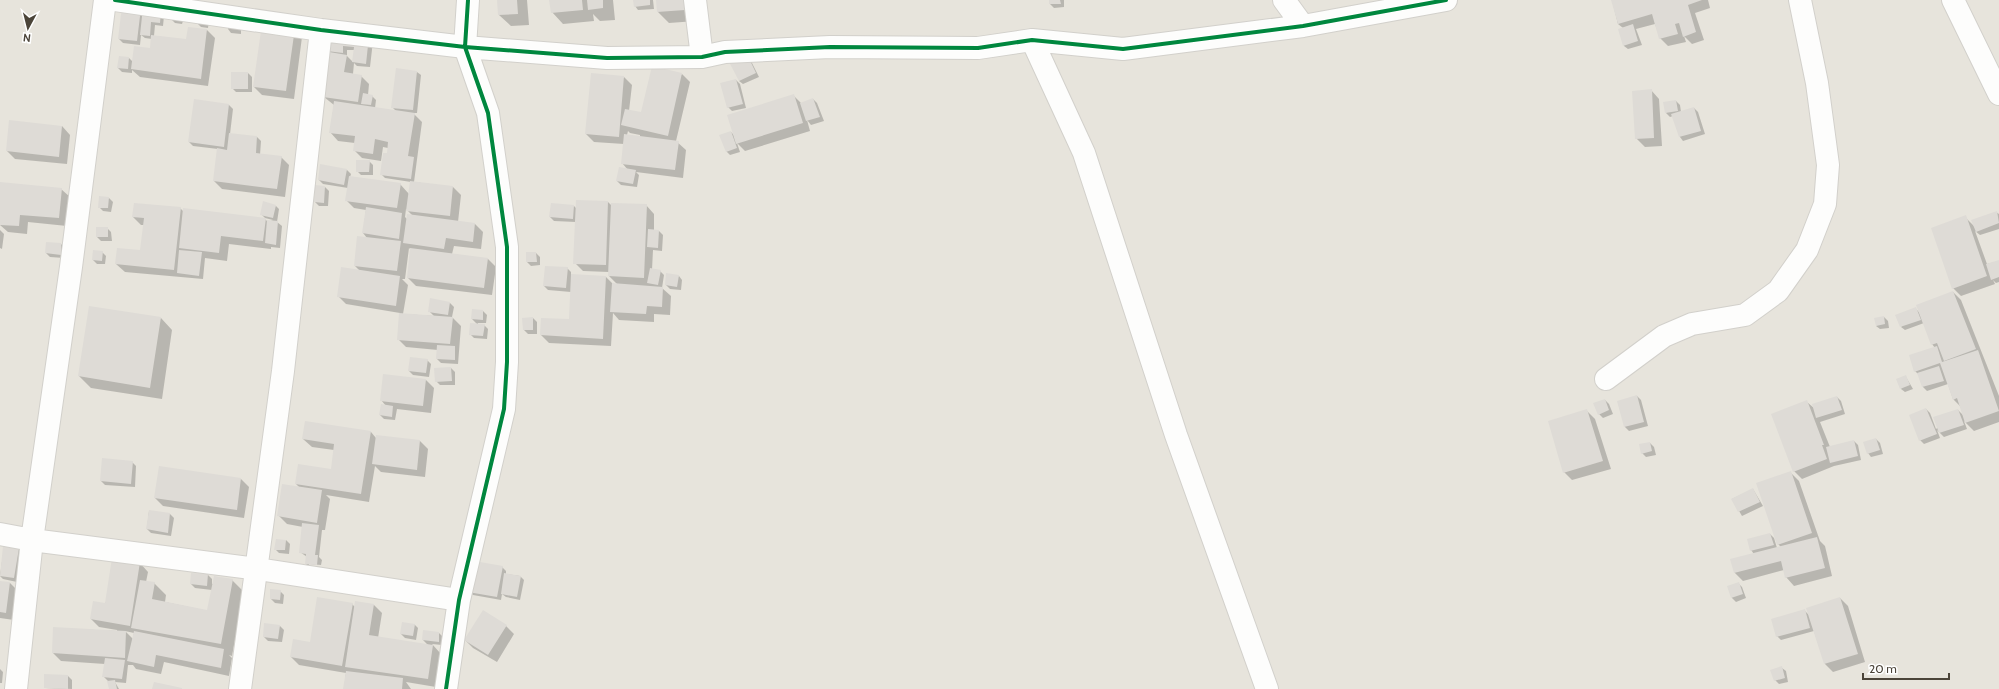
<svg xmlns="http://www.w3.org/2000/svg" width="1999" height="689" font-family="Cabin,sans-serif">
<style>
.residential{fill:#e7e4dc}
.shadow{fill:#0003;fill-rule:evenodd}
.building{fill:#dedbd6}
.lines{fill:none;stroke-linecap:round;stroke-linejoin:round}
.street-casing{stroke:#d2d0cb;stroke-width:24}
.street{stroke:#fdfdfc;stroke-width:22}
.cycleway-casing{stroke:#fff;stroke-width:6}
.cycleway{stroke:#00873e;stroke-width:4}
</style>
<rect width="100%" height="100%" fill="#f4f2ee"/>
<path class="residential" d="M0,0H1999V689H0Z"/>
<path class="shadow" d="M498,0H527L529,25L511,26L499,15Z
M550,0H613L615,20L600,21L593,14L594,21L563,24L552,12Z
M634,0H653L654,9L638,10L635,6Z
M657,0H694L696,21L669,23L658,12Z
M1050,0H1064V7L1054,8L1050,4Z
M1612,0H1708L1710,8L1695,13L1704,40L1692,44L1684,36L1686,42L1668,46L1660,38L1655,24L1636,29L1642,45L1628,49L1624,46L1623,28L1618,24Z
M123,7L164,16L163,26L155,25L154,36L186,40L207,30L215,38L208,86L140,77L132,70V73L122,72L118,68L129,58L133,62L151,49L152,39L145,38L141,35L140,45L123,43L119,39Z
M198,16L209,21L208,28L201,27L197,23Z
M184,18L182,24L175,23L171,19Z
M228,22L241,27V34L231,33L228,29Z
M263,25L302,37L294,99L262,95L254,87Z
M330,34L373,41L370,67L357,66L354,63L353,74L361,76L369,84L368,95L372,96L376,100L375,108L396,111L392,107L417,72L421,75L417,113H413L422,122L414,182L453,187L461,195L458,222L475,224L483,232L481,249L454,246L452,254L488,259L496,267L492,295L416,286L408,278L411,250L409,248L405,279H402L408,285L403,314L434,316L429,311L450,303L454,307L452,317L461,326L458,364L441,363L437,359L438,350L406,347L398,339L400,313L346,304L338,296L359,270L355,266L367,238L363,233L366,210L354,208L346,200L348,188L323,184L319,180L347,170L351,174L350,177L400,184L409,194L411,182L385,178L381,174L390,155L388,148L383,147L381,161L362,158L354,150L355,143L338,141L330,132L334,105L324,97ZM347,50H355L353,62L347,56ZM406,209L412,215L407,219L405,217Z
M749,57L759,77L743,84L739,81Z
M248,73L252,77V92H236L232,88Z
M682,74L690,82L676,141L686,150L683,178L636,172L639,175L637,187L621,185L617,181L628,170L622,163L624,144L594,142L586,134L624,77L632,85L629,111L642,114ZM628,131L630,133L640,135V137L627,135Z
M736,80L740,84L746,108L732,111L728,107Z
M1651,90L1659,99L1662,146L1645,147L1636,138Z
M793,95L802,104L813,99L817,103L824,121L811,125L807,120L810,131L745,151L737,143L740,152L730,155L726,151L731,132L735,136Z
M195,100L229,105L233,109L230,134L257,137L261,141L260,155L281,157L289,165L285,197L222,189L214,181L218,149L193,146L189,142Z
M1676,101L1680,105L1681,112L1694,108L1698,112L1705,134L1683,141L1680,137L1673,116L1670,117L1666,113Z
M62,126L70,135L67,164L15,159L7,151Z
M369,161L373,165V175H361L357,171Z
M0,183L61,189L70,197L67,226L28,222L27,234L8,232L0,225Z
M325,187L329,191L328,206H319L315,202Z
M109,198L113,202L111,212L103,211L99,207Z
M608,202L612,206L646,205L654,214V231H659L663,235L662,251L653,250L652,270L660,271L664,275L662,288L671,296L670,315L654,314V322L619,320L613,313L611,346L549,343L541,335L570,320L571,292L548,290L544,286L567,268L571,272V275L606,277L613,284L618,285L609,276V272L583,271L575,263L576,222L554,221L550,217L574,206L577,209Z
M276,206L279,209L277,222L282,226L280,248L271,247V249L229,244L227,261L205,258L203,279L125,272L116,264L141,252L144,225H141L133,217L180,208L184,212L265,219L268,222L273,220L265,218L261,214Z
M1996,212L1999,214V229L1980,235L1975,231L1987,264L1999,261V282L1996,283L1993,280L1995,284L1961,296L1953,288L1965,217L1974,226Z
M107,228L111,232L112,241H101L97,237Z
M0,230L4,234L2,249L0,248Z
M47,243L61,244L65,248L64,258L50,257L46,253Z
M102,252L106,256L105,264H97L93,260Z
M536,253L540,257V265L531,266L527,262Z
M679,276L682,280L681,290L670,289L666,285Z
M1953,292L1961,300L1999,396V422L1974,431L1964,421L1967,429L1944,437L1937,430L1940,438L1924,444L1920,440L1926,409L1930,413L1936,429L1958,410L1964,416L1960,406L1953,399L1948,384L1927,391L1923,387L1919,375L1915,371L1935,348L1932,344L1924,323L1905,330L1901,327L1916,309L1921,314Z
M483,311L487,315L486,323H478V325H484L488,329L487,339L474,338L470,334L478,325L472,319Z
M1884,317L1888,321L1889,328L1880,329L1876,326Z
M161,318L172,330L162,399L91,388L79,376Z
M533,318L537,322V334H528L524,330Z
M427,360L431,364L429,377L413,375L409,371Z
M451,368L455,372V385H440L436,381Z
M1906,377L1913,389L1905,392L1901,389Z
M426,380L434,388L431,413L397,409L395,420L384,419L380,415L386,406L381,400Z
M1637,396L1641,400L1648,426L1629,431L1625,427L1618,402Z
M1837,397L1841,401L1845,414L1820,422L1830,447L1854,441L1858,445L1861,460L1834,466L1802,479L1794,471L1807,402L1815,409Z
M1605,400L1609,404L1613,414L1603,418L1599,414Z
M1587,411L1595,419L1611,469L1572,480L1564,472Z
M371,432L376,438L420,441L428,449L425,477L381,472L375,466L369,502L326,495L330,499L325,530H322L319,557L322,560L321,565L309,564V566L321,567V569L310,568L306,564L307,557L300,552L303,527L287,524L279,516L300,488L296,484L332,470L334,450L312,447L303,439Z
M1876,439L1880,443L1883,454L1871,457L1868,453Z
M1650,443L1654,447L1656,455L1646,457L1642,453Z
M132,462L136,466L135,487L105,485L101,481Z
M1791,473L1799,481L1820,541L1825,546L1832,576L1794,586L1786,577L1784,570L1743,581L1734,572L1754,554L1751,550L1770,534L1774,538L1777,548L1781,547L1778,544Z
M241,479L249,487L244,518L163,506L155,498Z
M1753,489L1763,506L1742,516L1732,499Z
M149,511L170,514L174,518L171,536L151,533L147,529Z
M286,540L290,544L289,554L279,553L275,549Z
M4,547L18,549L22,553L17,582L3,579L0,576Z
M140,563L148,572L146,582L154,583L166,595L165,602L208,611L212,590L195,588L191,584L192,574L208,575L212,579V584L232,580L244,592L232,656L229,655L232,658L229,676L164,662L161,674L136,669L133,665H128L126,683L115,682L119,689H110L108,681L104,677L105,664L61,661L53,653L54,628L117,631V630L99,627L91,619ZM125,631L134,633L133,639Z
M502,567L506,571V574L520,576L524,580L520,600L506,597L502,594L501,600L473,595L469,591Z
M0,582L10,583L18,591L14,620L0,618Z
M1738,583L1742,587L1746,598L1736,602L1732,598L1728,587Z
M271,591H280L284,595L283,604L275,603L271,599Z
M1840,598L1848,606L1865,662L1833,672L1825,664L1814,631L1781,640L1777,636L1804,610L1810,616Z
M352,604L355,607L374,605L382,613L378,638L428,645L423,640L439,633L443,637L442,645L432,644L441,654L436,687L406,682L411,689H344L346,673L299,665L291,657L311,644Z
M414,624L418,628L416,640L405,638L401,634Z
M280,626L284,630L282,642L268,641L264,637Z
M506,626L514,634L497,662L473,648L465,640Z
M1782,668L1786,671L1788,682L1779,684L1775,680Z
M0,669L3,672L2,683H0Z
M68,676L72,680V689L45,688Z"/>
<path class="building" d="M497,0H517L518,14L498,15Z
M549,0H582L583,10L551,13Z
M587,0H603V8L588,10Z
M633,0H650V5L634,7Z
M656,0H684L685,10L657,12Z
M1049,0H1060L1061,4H1049Z
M1611,0H1702L1688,5L1696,32L1683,37L1679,23L1675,24L1678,34L1659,39L1652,14L1618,24Z
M122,6L141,8L137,41L118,39Z
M143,7L161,11L160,23L151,22L150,36L140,35Z
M262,24L295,28L286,91L253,87Z
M1633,24L1638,41L1623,46L1618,29Z
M188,27L207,29L201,79L131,69L134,46L150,48L151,35L186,39Z
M329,33L369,36L366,64L352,62L354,47L343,46V53L327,51Z
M329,52L347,55L344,72L362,75L358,102L323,97Z
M746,52L756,73L739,81L728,60Z
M119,56L129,57L128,69L117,68Z
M652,66L682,73L668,136L621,125L625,109L641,112Z
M396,68L417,71L413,110L391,108Z
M231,72H248V89H231Z
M591,73L624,76L619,137L585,134Z
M736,79L743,104L727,108L720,83Z
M1652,89L1654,138L1635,139L1632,91Z
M363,93L373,95L371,105L361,104Z
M794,94L803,123L736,144L727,115Z
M813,98L820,117L806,121L800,103Z
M194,99L229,104L224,147L188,142Z
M1676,100L1678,111L1665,113L1663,102Z
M334,101L415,113L408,156L414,157L411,179L380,175L383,153H387L388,142L375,139L373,154L353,151L355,136L329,133Z
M1694,107L1701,131L1679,137L1671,114Z
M9,120L62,126L59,157L6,151Z
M731,131L737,148L726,152L719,135Z
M229,133L257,136L256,153L282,156L277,189L213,181L217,148L227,150Z
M624,134L679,141L675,170L621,164Z
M356,160H370L369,172H356Z
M320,164L347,169L344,185L318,180Z
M619,167L636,170L633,184L616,181Z
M349,176L401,183L397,208L345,201Z
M410,181L453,186L450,216L406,211Z
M0,182L62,188L59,218L20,215L19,226L0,225Z
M315,185L325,186L324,203L314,202Z
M99,196L109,197L108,208H98Z
M576,200L608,201L606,265L573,264Z
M263,201L276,205L273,218L260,215Z
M134,203L181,207L174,270L115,264L117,248L140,250L144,218L132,217Z
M551,203L574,205L573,219L549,217Z
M611,203L647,204L644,278L608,276Z
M366,207L402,213L399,239L362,233Z
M183,208L266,218L263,241L221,236L219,253L179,248Z
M1997,211L1999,223L1976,232L1971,220Z
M407,214L475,223L473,242L446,238L444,249L403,243Z
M1966,215L1987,276L1952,289L1931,228Z
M267,220L278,221L276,245L265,243Z
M96,227H108V237H96Z
M648,229L659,230L658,248L647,247Z
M357,236L401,241L397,271L354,266Z
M46,242L61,243V255L45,253Z
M410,248L488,258L484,288L407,278Z
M93,250L103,251L102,261L92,260Z
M179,250L202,252L199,276L177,273Z
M526,252H536L537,262H526Z
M1999,260V277L1991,280L1986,264Z
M545,266L568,267L566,288L543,286Z
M341,267L400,276L396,306L337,297Z
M650,268L661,270L658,285L647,283Z
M666,273L679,275L677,287L665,285Z
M571,274L606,276L603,339L540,335L541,318L569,319Z
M612,283L663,287L662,307L647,306L646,314L610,312Z
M1953,291L1976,349L1944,361L1937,343L1931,345L1916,305Z
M430,298L450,302L448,315L428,312Z
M89,306L161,317L150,388L78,376Z
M1916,307L1921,320L1900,327L1895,315Z
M472,309L483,310V320L471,319Z
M399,313L453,317L450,344L397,340Z
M1884,316L1885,324L1876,326L1874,318Z
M533,317V330H523L522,318Z
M470,323L485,324L483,336L469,335Z
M437,345L455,346V360L436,359Z
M1937,346L1942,362L1978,350L1999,411L1965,423L1957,398L1953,400L1940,363L1914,372L1909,355Z
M410,357L428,359L426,373L408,371Z
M1939,366L1944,381L1922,387L1917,373Z
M451,367L452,381L435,382L434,368Z
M383,374L426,379L423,406L380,401Z
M1906,375L1910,385L1900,389L1896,379Z
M1637,395L1644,422L1624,427L1617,401Z
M1837,396L1842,410L1816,418L1812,404Z
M1605,399L1609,410L1598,415L1593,403Z
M1807,400L1824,445H1822L1827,459L1793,472L1771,414Z
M381,404L393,406L392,417L379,415Z
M1926,408L1937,434L1919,441L1909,415Z
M1587,409L1603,461L1563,473L1548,421Z
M1958,409L1964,425L1939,433L1933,417Z
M305,421L371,431L361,494L295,484L298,464L331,469L334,444L302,439Z
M376,435L420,440L417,470L372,464Z
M1876,438L1880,450L1867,454L1863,442Z
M1854,440L1858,456L1830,463L1826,447Z
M1650,442L1652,451L1641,454L1639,444Z
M102,458L133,461L131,484L100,481Z
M159,466L241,478L237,510L154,498Z
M1791,471L1812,533L1777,545L1756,483Z
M282,484L322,490L317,523L277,516Z
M1753,488L1760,502L1738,512L1731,499Z
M149,510L170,513L168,533L146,529Z
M302,523L319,525L315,555H318L317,565L305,564L306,554L299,553Z
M1770,533L1774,545L1750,551L1747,539Z
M1817,537L1825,568L1785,578L1781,561L1734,573L1730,559Z
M276,539L286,540L285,550H274Z
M3,546L19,548L14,578L0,576Z
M112,558L140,562L130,626L90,619L93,601L105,603Z
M474,561L503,566L497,597L468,592Z
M191,573L208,574L207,586L190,584Z
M504,573L521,576L517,597L501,594Z
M214,576L233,579L221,644L131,628L140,580L155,582L152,599L207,610Z
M0,581L10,582L6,613L0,612Z
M1739,582L1743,594L1731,598L1727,586Z
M270,589L281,590L280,600L270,599Z
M317,597L353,603L342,666L290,657L293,639L310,642Z
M1840,597L1858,654L1824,664L1806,608Z
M355,601L374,604L369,635L433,645L428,679L345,667Z
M1805,609L1810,628L1776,637L1771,619Z
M483,610L507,625L488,655L464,640Z
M402,622L415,624L413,636L400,634Z
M264,623L280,625L278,639L263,637Z
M53,627L126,631L125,658L52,653Z
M423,630L439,632V642L422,640Z
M134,631L224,649L221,668L156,655L154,667L127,661Z
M105,658L125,660L122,679L102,677Z
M1782,666L1785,678L1774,681L1770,670Z
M346,671L403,678L402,689H343Z
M44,674L68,675V689L44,688Z
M115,680L117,689H109L107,681Z
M154,682L182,688V689H152Z"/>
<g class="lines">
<defs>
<path id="street" d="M115,0L321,30L465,47L607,58L702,57L725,52L830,47L978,48L1032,40L1123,49L1303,26L1446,0
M695,0L702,57
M1284,0L1303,26
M1953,0L1999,94
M1032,40L1084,153L1176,435L1267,689
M1606,379L1664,336L1692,324L1745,315L1778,291L1807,250L1825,204L1828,165L1817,83L1800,0
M0,534L32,540L258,569L459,600
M16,689L32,540L71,267L105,0
M240,689L283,371L321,30
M446,689L459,600L504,409L507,362V247L488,113L465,47L468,0"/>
</defs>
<use href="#street" class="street-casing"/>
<use href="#street" class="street"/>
<defs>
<path id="cycleway" d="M115,0L321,30L465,47L607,58L702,57L725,52L830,47L978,48L1032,40L1123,49L1303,26L1446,0
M446,689L459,600L504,409L507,362V247L488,113L465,47L468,0"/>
</defs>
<use href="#cycleway" class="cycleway-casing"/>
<use href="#cycleway" class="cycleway"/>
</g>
<g transform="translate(28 28) rotate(187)" stroke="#ffffff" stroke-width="3" paint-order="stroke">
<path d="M0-3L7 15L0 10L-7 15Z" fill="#4b4439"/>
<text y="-6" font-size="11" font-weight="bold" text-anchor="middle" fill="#4b4439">N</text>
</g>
<path d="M1863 673v6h86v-6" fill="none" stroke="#4b4439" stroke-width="2"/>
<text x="1869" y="673" font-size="12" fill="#4b4439" stroke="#ffffff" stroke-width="3" paint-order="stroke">20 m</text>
</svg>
